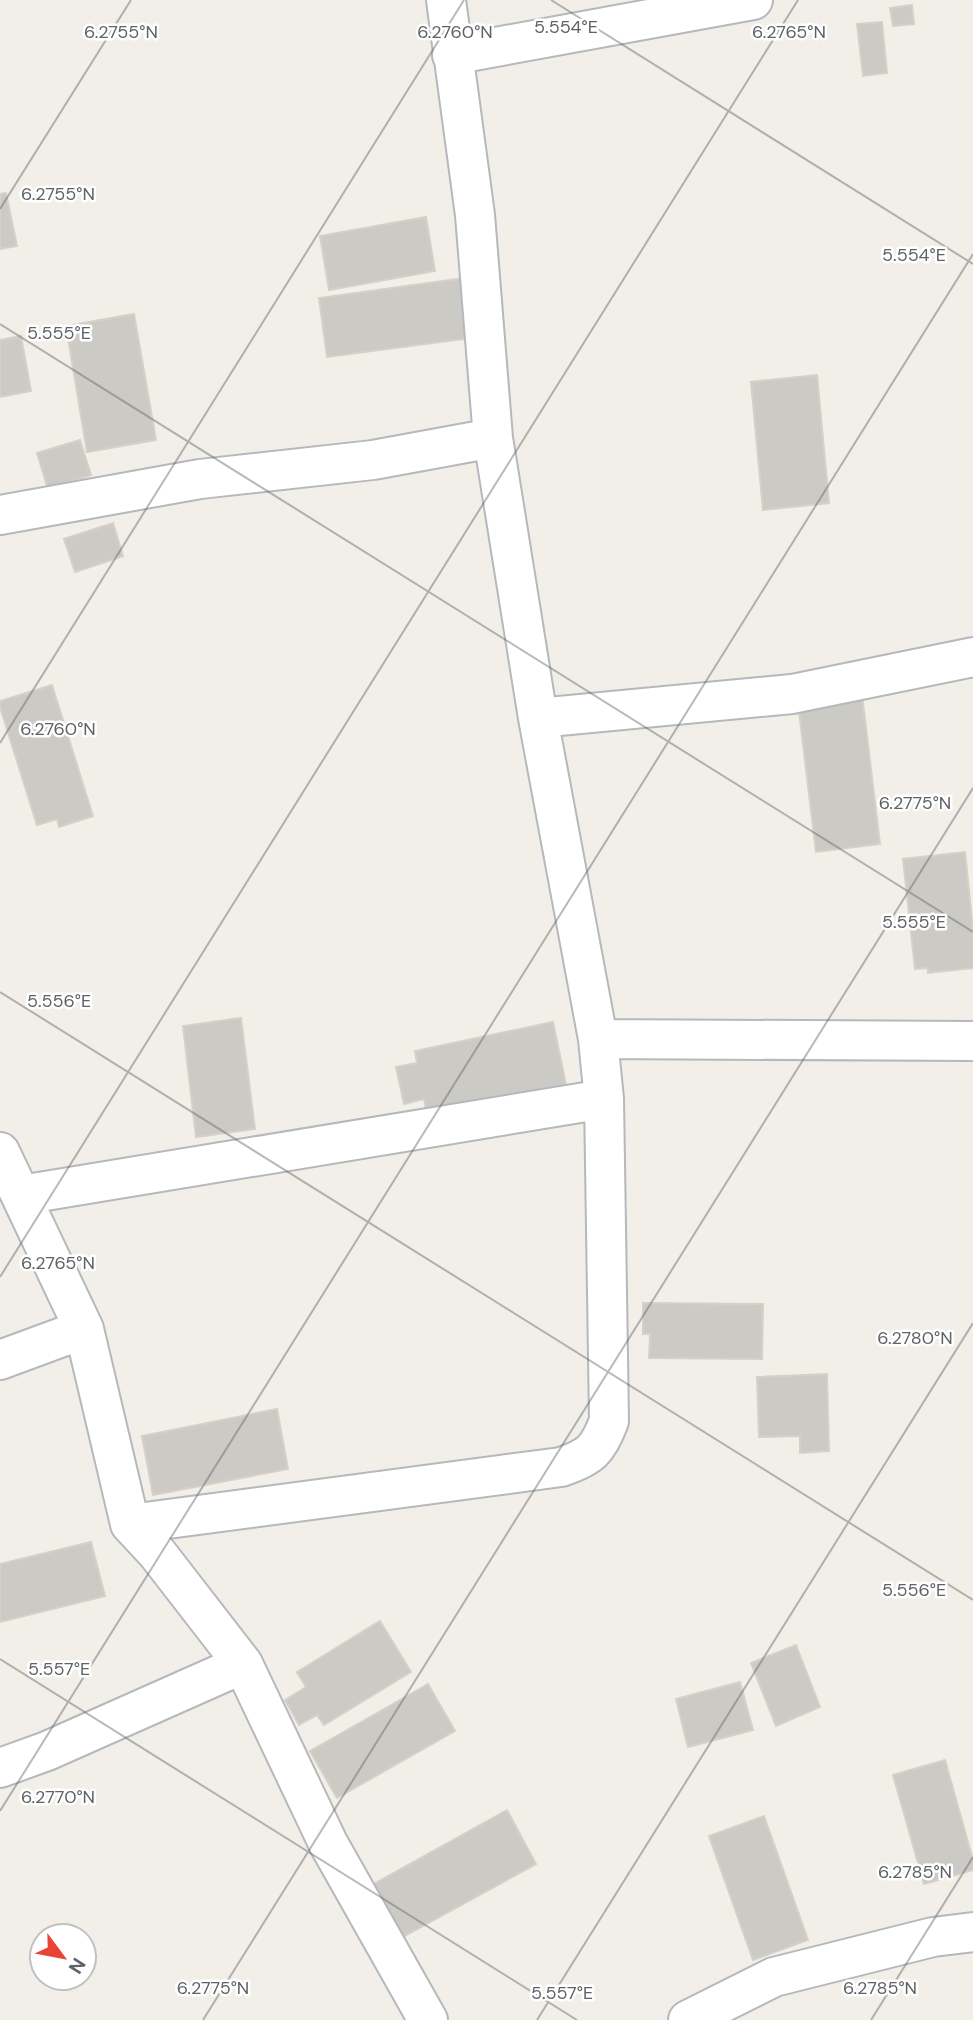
<svg xmlns="http://www.w3.org/2000/svg" width="973" height="2020" font-family="'DM Sans',sans-serif">
<style>
.building{fill:#cccac5;stroke:#d6d1c6;stroke-width:2}
.lines{fill:none;stroke-linecap:round;stroke-linejoin:round}
.minor-casing{stroke:#b5b8bc;stroke-width:42}
.minor{stroke:#fff;stroke-width:38}
.ticks{fill:none;stroke:#5f6368;stroke-width:2;stroke-opacity:0.45}
.ticks-label{font-size:18px;text-anchor:middle;fill:#5f6368;stroke:#fff;stroke-width:5;stroke-linejoin:round;paint-order:stroke}
</style>
<rect width="100%" height="100%" fill="#f1efe8"/>
<path class="building" d="M912,5L914,24L893,26L890,8Z
M882,22L887,73L863,76L857,24Z
M6,193L17,246L0,249V194Z
M426,217L435,271L329,290L320,236Z
M465,278L472,338L327,357L319,298Z
M134,314L156,440L87,452L66,326Z
M21,336L31,391L0,397V340Z
M817,375L829,503L763,510L751,382Z
M80,440L91,475L48,489L37,453Z
M113,523L123,556L75,572L64,539Z
M52,685L93,816L59,827L57,819L37,825L0,707V701Z
M862,695L880,844L816,852L798,703Z
M965,852L973,929V968L928,973V968L915,969L903,859Z
M241,1018L255,1129L196,1137L183,1026Z
M553,1022L566,1085L427,1114L424,1099L404,1104L396,1067L417,1063L415,1051Z
M643,1303L763,1304L762,1359L649,1358L650,1334H643Z
M827,1374L829,1451L800,1453V1436L759,1437L757,1377Z
M277,1409L288,1469L153,1495L142,1436Z
M91,1542L105,1596L0,1622V1564Z
M380,1621L411,1672L324,1725L317,1715L299,1725L285,1700L306,1687L297,1672Z
M796,1645L820,1707L776,1726L751,1663Z
M740,1682L753,1730L688,1747L676,1699Z
M428,1684L455,1731L337,1798L310,1751Z
M945,1760L973,1860V1870L924,1884L893,1775Z
M507,1810L536,1864L403,1937L374,1884Z
M764,1816L808,1940L753,1960L709,1836Z"/>
<g class="lines">
<defs>
<path id="minor" d="M452,55L753,0
M0,515L200,479L373,460L493,438
M538,718L792,694L973,657
M598,1039L973,1041
M0,1152L84,1329L130,1524L157,1553L243,1664L328,1843L428,2020
M21,1195L604,1099
M0,1360L84,1329
M130,1524L561,1467C591,1457 598,1450 609,1421L604,1099L598,1039L538,718L493,438L475,215L446,0
M0,1768L47,1751L243,1664
M688,2020L774,1977L933,1937L973,1932"/>
</defs>
<use href="#minor" class="minor-casing"/>
<use href="#minor" class="minor"/>
</g>
<path class="ticks" d="M551,0L973,264M0,209L131,0M0,324L973,932M0,743L464,0M0,992L973,1600M0,1277L798,0M0,1659L577,2020M0,1811L973,254M203,2020L973,788M537,2020L973,1323M871,2020L973,1857"/>
<g class="ticks-label">
<text x="566" y="33">5.554°E</text>
<text x="121" y="38">6.2755°N</text>
<text x="455" y="38">6.2760°N</text>
<text x="789" y="38">6.2765°N</text>
<text x="58" y="200">6.2755°N</text>
<text x="914" y="261">5.554°E</text>
<text x="59" y="339">5.555°E</text>
<text x="58" y="735">6.2760°N</text>
<text x="915" y="809">6.2775°N</text>
<text x="914" y="928">5.555°E</text>
<text x="59" y="1007">5.556°E</text>
<text x="58" y="1269">6.2765°N</text>
<text x="915" y="1344">6.2780°N</text>
<text x="914" y="1596">5.556°E</text>
<text x="59" y="1675">5.557°E</text>
<text x="58" y="1803">6.2770°N</text>
<text x="915" y="1878">6.2785°N</text>
<text x="213" y="1994">6.2775°N</text>
<text x="880" y="1994">6.2785°N</text>
<text x="562" y="1999">5.557°E</text>
</g>
<g transform="translate(63 1957) rotate(122)"><circle r="33" fill="#ffffff" stroke="#bfc1c3" stroke-width="2"/>
<path d="M0-5L12 26L0 18L-12 26Z" fill="#ea4335"/>
<text y="-10" font-size="19" font-weight="bold" text-anchor="middle" fill="#5f6368">N</text>
</g>
</svg>
